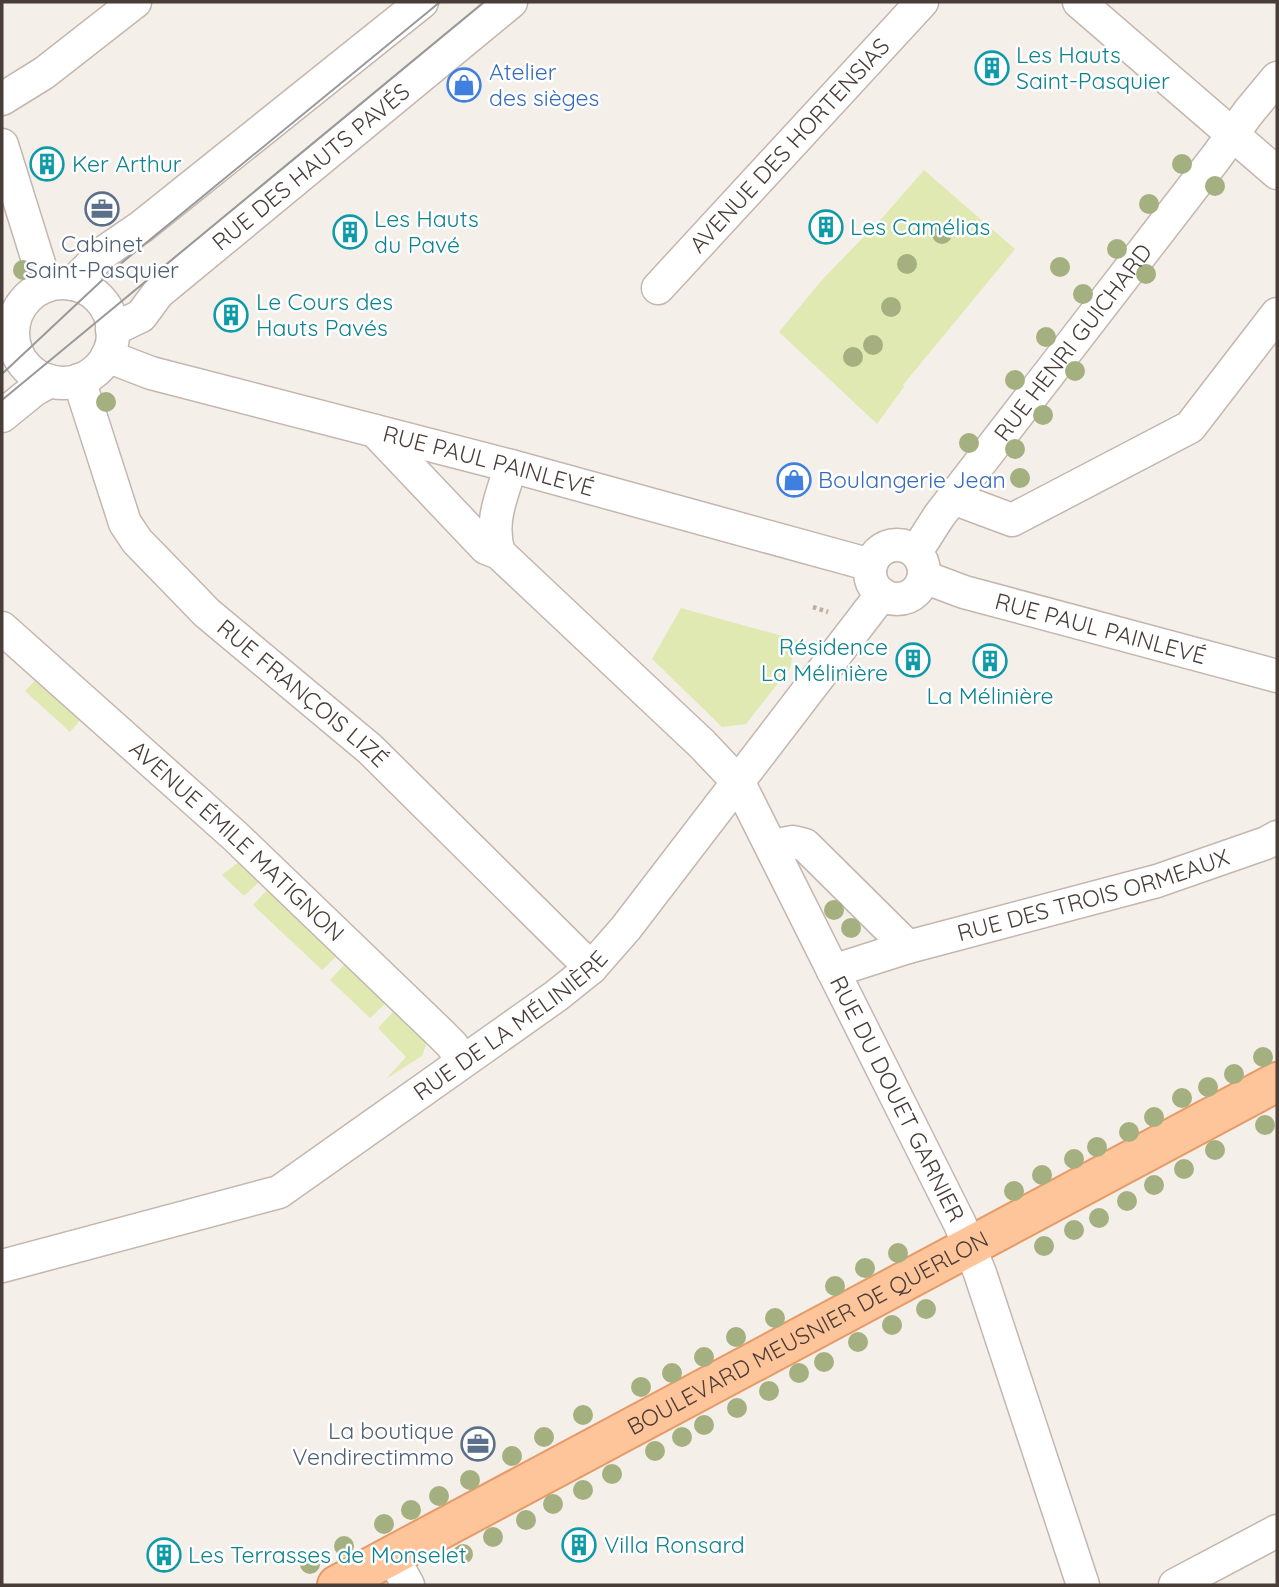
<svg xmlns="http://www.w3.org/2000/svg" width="1279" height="1587" font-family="Quicksand,sans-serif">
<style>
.green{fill:#e1e9b3}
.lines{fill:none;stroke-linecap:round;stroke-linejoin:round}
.minor-casing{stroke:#c4b6af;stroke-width:35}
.major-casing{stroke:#e59b68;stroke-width:42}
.path{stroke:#c3ab9e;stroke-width:4.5;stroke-dasharray:3.5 3.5;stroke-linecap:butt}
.minor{stroke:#fff;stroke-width:32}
.major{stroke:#fec49a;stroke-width:38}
.tram{stroke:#999;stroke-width:2}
.tree{fill:#a4b080}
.labels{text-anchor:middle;stroke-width:5;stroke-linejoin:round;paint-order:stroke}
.culture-label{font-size:23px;fill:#0d838f;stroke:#fff;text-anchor:start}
.shop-label{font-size:23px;fill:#366cbe;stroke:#fff;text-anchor:start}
.street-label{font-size:23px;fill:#493d38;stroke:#fff}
.service-label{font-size:23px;fill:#4e5e75;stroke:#fff}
</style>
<rect width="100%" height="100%" fill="#f5efea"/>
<path class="green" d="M924,170L1015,249L903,385L904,387L877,424L779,332L821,281L883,217Z
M681,608L797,640L790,668L746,724L722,727L652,659Z
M38,677L83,717L70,732L25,691Z
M240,861L260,881L244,896L222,875Z
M269,888L338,955L322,970L253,905Z
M346,963L386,1003L370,1018L330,980Z
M394,1011L423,1038L426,1045L422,1056L386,1079L406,1057L378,1028Z"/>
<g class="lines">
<defs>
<g id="minor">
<path d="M1079,2L1277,173"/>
<path d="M2,99L44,73L135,2"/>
<path d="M2,145L46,286"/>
<circle cx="63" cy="333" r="50"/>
<path d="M72,284L103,253L141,227L422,2"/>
<path id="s1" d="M658,288L922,2"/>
<path id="s2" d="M112,330L141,316L158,293L511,2"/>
<path id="s3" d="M107,356L151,373L511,466L871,565"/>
<path id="s4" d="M79,380L125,523L137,541L207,613L370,749L591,968"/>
<path d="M2,416L34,390L50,381"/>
<path id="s5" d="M375,431L486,548L499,553L702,744L739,783L960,1224L980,1273L1083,1585"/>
<path d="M953,498L1012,520L1190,427L1277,314"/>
<circle cx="897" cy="572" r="27"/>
<path id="s6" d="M916,552L939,516L1217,156L1248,113L1277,78"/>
<path d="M499,553C489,522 502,495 511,466"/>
<path id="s7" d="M924,577L964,592L1277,676"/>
<path id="s8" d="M2,628L235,836L441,1034L452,1045L462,1061"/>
<path d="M772,846L793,842L805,845L908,947"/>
<path id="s9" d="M833,971L908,947L1157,881L1266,843L1277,837"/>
<path id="s10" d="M2,1266L279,1192L556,996L591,968L626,928L882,594"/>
<path d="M392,1556L408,1585"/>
<path d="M1175,1585L1277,1531"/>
</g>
<g id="major">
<path id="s11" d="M337,1585L1277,1082"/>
</g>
</defs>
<use href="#minor" class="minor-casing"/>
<use href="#major" class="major-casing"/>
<path class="path" d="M813,607L828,612"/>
<use href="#minor" class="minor"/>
<use href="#major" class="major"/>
<path class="tram" d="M2,374L113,270L440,2
M2,400L484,2"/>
</g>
<g class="tree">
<circle cx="1182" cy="164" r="10"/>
<circle cx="1215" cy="186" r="10"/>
<circle cx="1149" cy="204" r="10"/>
<circle cx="942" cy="234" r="10"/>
<circle cx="1117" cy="249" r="10"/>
<circle cx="907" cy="264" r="10"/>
<circle cx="1060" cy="267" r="10"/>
<circle cx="23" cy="270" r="10"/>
<circle cx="1146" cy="274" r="10"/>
<circle cx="1083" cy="294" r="10"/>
<circle cx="891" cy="307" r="10"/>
<circle cx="1046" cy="337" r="10"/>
<circle cx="873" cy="345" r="10"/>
<circle cx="853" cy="357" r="10"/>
<circle cx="1075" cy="371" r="10"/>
<circle cx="1015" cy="380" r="10"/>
<circle cx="106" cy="402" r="10"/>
<circle cx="1043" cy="415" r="10"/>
<circle cx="969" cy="443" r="10"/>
<circle cx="1015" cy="449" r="10"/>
<circle cx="1020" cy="478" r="10"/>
<circle cx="834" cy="910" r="10"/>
<circle cx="851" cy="928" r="10"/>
<circle cx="1263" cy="1057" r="10"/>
<circle cx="1234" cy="1074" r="10"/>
<circle cx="1208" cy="1087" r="10"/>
<circle cx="1182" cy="1098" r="10"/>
<circle cx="1154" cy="1117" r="10"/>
<circle cx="1265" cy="1125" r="10"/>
<circle cx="1129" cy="1132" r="10"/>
<circle cx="1097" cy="1147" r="10"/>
<circle cx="1215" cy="1150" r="10"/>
<circle cx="1074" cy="1159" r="10"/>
<circle cx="1184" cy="1169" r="10"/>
<circle cx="1042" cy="1175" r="10"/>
<circle cx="1154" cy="1185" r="10"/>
<circle cx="1014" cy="1191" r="10"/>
<circle cx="1127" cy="1201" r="10"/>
<circle cx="1099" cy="1218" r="10"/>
<circle cx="1074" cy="1230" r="10"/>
<circle cx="1044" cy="1246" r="10"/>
<circle cx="898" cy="1253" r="10"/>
<circle cx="865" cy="1268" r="10"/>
<circle cx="835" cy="1286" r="10"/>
<circle cx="926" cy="1309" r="10"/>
<circle cx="775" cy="1318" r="10"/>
<circle cx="892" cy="1325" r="10"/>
<circle cx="736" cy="1337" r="10"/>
<circle cx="858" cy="1342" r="10"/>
<circle cx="704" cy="1357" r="10"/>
<circle cx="824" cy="1362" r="10"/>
<circle cx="672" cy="1373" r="10"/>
<circle cx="799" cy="1373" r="10"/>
<circle cx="641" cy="1387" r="10"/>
<circle cx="769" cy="1391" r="10"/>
<circle cx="737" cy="1408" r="10"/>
<circle cx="583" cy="1415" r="10"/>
<circle cx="704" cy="1425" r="10"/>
<circle cx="544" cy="1437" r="10"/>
<circle cx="682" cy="1437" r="10"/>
<circle cx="655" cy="1451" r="10"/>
<circle cx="512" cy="1456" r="10"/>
<circle cx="612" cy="1474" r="10"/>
<circle cx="470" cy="1480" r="10"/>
<circle cx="583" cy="1490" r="10"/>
<circle cx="439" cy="1496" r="10"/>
<circle cx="553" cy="1504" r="10"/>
<circle cx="411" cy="1510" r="10"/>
<circle cx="526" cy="1520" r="10"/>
<circle cx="384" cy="1524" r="10"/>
<circle cx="493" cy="1537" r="10"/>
<circle cx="344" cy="1546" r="10"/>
<circle cx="463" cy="1554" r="10"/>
<circle cx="310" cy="1564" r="10"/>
</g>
<defs>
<symbol id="building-ring" viewBox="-11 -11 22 22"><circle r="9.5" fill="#fff" stroke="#0f9aa8" stroke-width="1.5"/><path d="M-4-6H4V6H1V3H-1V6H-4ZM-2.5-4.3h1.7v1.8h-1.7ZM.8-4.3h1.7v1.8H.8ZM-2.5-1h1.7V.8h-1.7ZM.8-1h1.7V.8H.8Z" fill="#0f9aa8"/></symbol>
<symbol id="shop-ring" viewBox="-11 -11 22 22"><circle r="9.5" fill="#fff" stroke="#3f7fe0" stroke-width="1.5"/><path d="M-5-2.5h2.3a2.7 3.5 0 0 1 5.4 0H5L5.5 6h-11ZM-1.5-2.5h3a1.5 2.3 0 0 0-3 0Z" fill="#3f7fe0"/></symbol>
<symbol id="office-ring" viewBox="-11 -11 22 22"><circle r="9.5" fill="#fff" stroke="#5c6f8a" stroke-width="1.5"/><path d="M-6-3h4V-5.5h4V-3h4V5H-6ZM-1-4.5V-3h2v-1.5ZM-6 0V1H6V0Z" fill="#5c6f8a"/></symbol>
</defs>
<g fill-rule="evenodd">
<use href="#building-ring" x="973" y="49" width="38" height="38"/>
<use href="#shop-ring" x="445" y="66" width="38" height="38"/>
<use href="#building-ring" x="28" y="145" width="38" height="38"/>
<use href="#office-ring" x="83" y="190" width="38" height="38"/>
<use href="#building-ring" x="807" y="208" width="38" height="38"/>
<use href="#building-ring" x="331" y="213" width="38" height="38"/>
<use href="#building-ring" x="212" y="296" width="38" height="38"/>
<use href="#shop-ring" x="775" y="461" width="38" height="38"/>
<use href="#building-ring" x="894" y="641" width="38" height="38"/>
<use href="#building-ring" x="971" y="642" width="38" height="38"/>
<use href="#office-ring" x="459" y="1425" width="38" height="38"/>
<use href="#building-ring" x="560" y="1526" width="38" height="38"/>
<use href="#building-ring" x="145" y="1536" width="38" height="38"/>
</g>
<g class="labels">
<g class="culture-label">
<text x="1016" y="63">Les Hauts<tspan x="1016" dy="26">Saint-Pasquier</tspan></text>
<text x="72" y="172">Ker Arthur</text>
<text x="374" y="227">Les Hauts<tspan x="374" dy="26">du Pavé</tspan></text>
<text x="850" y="235">Les Camélias</text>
<text x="256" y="310">Le Cours des<tspan x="256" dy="26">Hauts Pavés</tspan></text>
<text x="888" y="655" text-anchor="end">Résidence<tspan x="888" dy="26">La Mélinière</tspan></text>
<text x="990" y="704" text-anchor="middle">La Mélinière</text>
<text x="604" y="1553">Villa Ronsard</text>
<text x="188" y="1563">Les Terrasses de Monselet</text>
</g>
<g class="shop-label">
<text x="489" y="80">Atelier<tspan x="489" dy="26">des sièges</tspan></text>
<text x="818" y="488">Boulangerie Jean</text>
</g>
<g class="street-label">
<text dy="8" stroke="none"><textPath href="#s1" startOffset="194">AVENUE DES HORTENSIAS</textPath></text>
<text dy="8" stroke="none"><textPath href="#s2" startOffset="259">RUE DES HAUTS PAVÉS</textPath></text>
<text dy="8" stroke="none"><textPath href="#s6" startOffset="262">RUE HENRI GUICHARD</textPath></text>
<text dy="8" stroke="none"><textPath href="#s3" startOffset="396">RUE PAUL PAINLEVÉ</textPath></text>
<text dy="8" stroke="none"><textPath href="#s7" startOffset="184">RUE PAUL PAINLEVÉ</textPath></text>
<text dy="8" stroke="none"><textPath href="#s4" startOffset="397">RUE FRANÇOIS LIZÉ</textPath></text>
<text dy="8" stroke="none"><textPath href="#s8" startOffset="317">AVENUE ÉMILE MATIGNON</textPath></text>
<text dy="8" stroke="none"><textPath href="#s9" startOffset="271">RUE DES TROIS ORMEAUX</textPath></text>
<text dy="8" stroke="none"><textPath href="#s10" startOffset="572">RUE DE LA MÉLINIÈRE</textPath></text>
<text dy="8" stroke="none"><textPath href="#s5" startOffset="861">RUE DU DOUET GARNIER</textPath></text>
<text dy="8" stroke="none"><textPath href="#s11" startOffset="534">BOULEVARD MEUSNIER DE QUERLON</textPath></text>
</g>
<g class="service-label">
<text x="102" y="252">Cabinet<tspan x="102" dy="26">Saint-Pasquier</tspan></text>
<text x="454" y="1439" text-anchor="end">La boutique<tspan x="454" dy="26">Vendirectimmo</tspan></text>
</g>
</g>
<rect width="1279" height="1587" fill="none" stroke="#493d38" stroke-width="7"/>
</svg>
